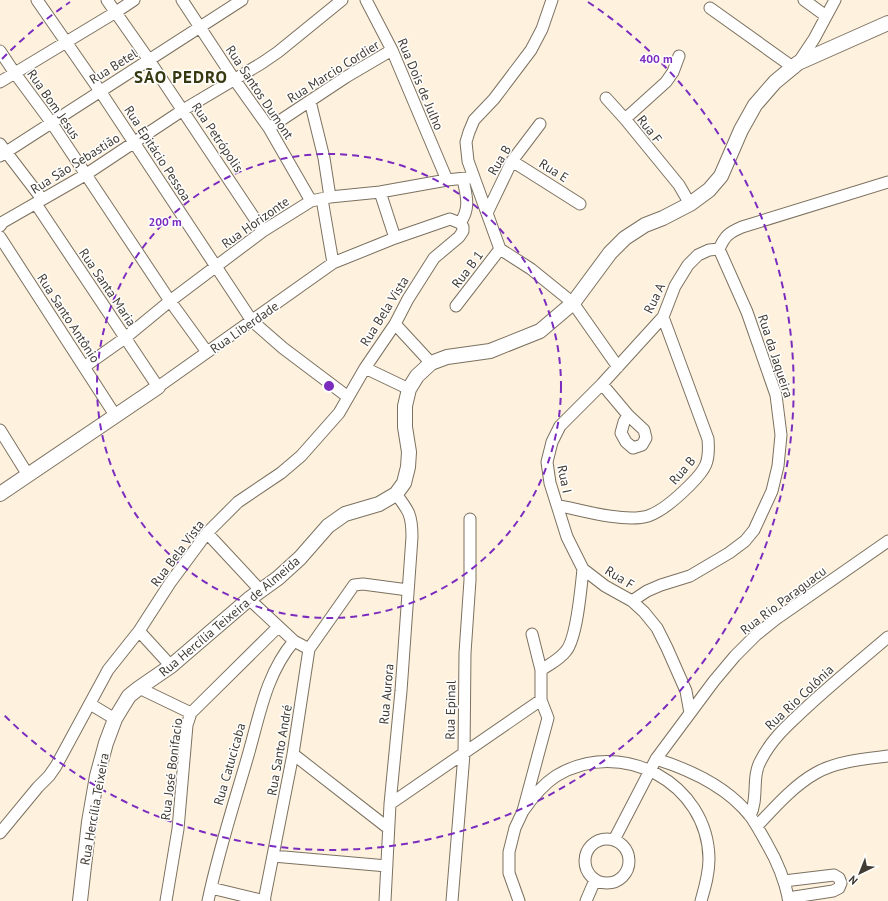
<svg xmlns="http://www.w3.org/2000/svg" width="888" height="901" font-family="'PT Sans',sans-serif">
<style>
.lines{fill:none;stroke-linecap:round;stroke-linejoin:round}
.minor-casing{stroke:#7c7160;stroke-width:13}
.major-casing{stroke:#7c7160;stroke-width:16}
.minor{stroke:#fff;stroke-width:11}
.major{stroke:#fff;stroke-width:14}
.ring{fill:none;stroke:#7b2cbf;stroke-width:2;stroke-dasharray:7 5}
.labels{text-anchor:middle;stroke-width:3;stroke-linejoin:round;paint-order:stroke}
.street-label{font-size:13px;fill:#403b33;stroke:#fff}
.district-label{font-size:17px;font-weight:bold;letter-spacing:1px;fill:#363910;stroke:#fff}
.centre{fill:#7b2cbf;stroke:#fff;stroke-width:2}
.ring-label{font-size:12px;text-anchor:middle;font-weight:bold;fill:#7b2cbf;stroke:#fff;stroke-width:3;stroke-linejoin:round;paint-order:stroke}
</style>
<rect width="100%" height="100%" fill="#fef2de"/>
<g class="lines">
<defs>
<path id="minor" d="M37,0L100,91L252,321L283,348L348,397
M107,0L149,60L263,231
M182,0L234,79L269,128L311,201
M366,0L392,50L447,180
M552,0L542,29L531,50L494,99L474,120L469,132L466,142L468,161L500,249L531,269L573,303L618,367
M804,0L826,16
M710,8L794,68
M0,51L14,72L51,122L170,301L207,352
M798,63L814,39L835,0
M0,82L116,12L134,0
M606,98L625,119L679,185L690,204
M310,101L324,158L330,197
M625,119L666,82L673,72L679,56
M269,128L346,77L392,50
M0,144L42,199
M0,156L242,0
M512,161L580,204
M380,192L395,238
M322,199L333,263
M487,213L512,161L540,124
M460,223C471,208 466,195 463,179
M0,226L3,222L85,175L183,110L262,63L278,52L342,0
M0,237L115,415
M719,249C725,236 728,233 742,227L888,182
M456,306L500,249
M395,324L431,363
M84,367L125,338L170,301L263,231L311,201L330,197L380,192L447,180L474,177
M365,368L409,389
M602,384L628,415L644,430L646,438L642,445L633,448L626,442L621,433L624,422L628,415
M0,430L28,475
M557,505C580,510 625,523 648,516C663,511 679,496 690,485C706,469 710,462 708,439L663,317
M207,533L261,591
M249,599L294,641L309,649
M632,601L647,591L661,585L690,576L729,553L745,541L754,530L772,491L778,466L781,435L776,395L747,312L719,249
M139,631L171,666
M541,670C550,664 559,660 566,651C577,638 581,588 583,569
M139,688L191,713
M90,704L115,719
M690,713L686,691L667,648L657,628L644,612L632,601L605,586L583,569L567,537L550,483L547,462L552,442L560,426L602,384L663,317L675,286L688,265L698,255L709,250L719,249
M293,754L388,828
M656,759C691,770 728,787 751,817C757,826 762,835 767,844C777,861 785,881 789,901
M390,804L541,700
M523,811C532,798 542,785 556,776C621,736 708,783 709,859C709,874 705,887 701,901
M750,816C759,798 751,777 761,760C773,737 789,724 807,707C833,683 861,660 888,637
M757,826C775,807 793,786 816,773C837,761 865,759 888,756
M0,833L38,787L49,776L56,766L108,670L139,631L170,583L207,533L238,502L281,473L301,456L339,413L365,368L395,324L408,299L434,258L459,237L463,231V227L460,223L450,219L395,238L333,263L158,387L36,204
M585 861a22 22 0 1 1 44 0a22 22 0 1 1-44 0Z
M614,840L656,759L714,681L735,656L756,635L776,619L888,541
M273,856L387,866
M784,881L834,875L839,878L841,883L839,888L833,891L788,898
M211,888L265,901
M166,901L178,829L187,725L191,713L278,627
M208,901C218,853 233,807 247,759C259,719 265,675 294,641
M264,901L293,754L309,649L354,585L363,584L408,590
M385,901L390,804L401,691L412,537C412,515 409,511 396,494
M452,901L464,754L465,653L470,580V519
M519,901L509,873V852L515,828L523,811L548,718L541,700V670L532,634
M586,901L595,880"/>
<path id="major" d="M0,494L158,387
M80,901L89,822L97,776L106,743L115,719L121,709L129,696L139,688L171,666L249,599L278,578L300,558L328,526L345,514L379,504L396,494L404,483L408,467L409,452L405,427V406L409,389L417,376L431,363L447,357L490,351L540,331L573,303L610,253L625,238L645,225L663,218L690,204L709,190L721,176L741,130L755,105L775,82L798,63L888,23"/>
</defs>
<use href="#minor" class="minor-casing"/>
<use href="#major" class="major-casing"/>
<use href="#minor" class="minor"/>
<use href="#major" class="major"/>
</g>
<g class="ring">
<circle cx="329" cy="386" r="232"/>
<path d="M2 59A463 463 0 0 1 70 2M588 2A463 463 0 1 1 2 713"/>
</g>
<g class="labels">
<g class="street-label">
<text transform="translate(113 66) rotate(-32)" y="5">Rua Betel</text>
<text transform="translate(333 71) rotate(-32)" y="5">Rua Marcio Cordier</text>
<text transform="translate(421 84) rotate(67)" y="5">Rua Dois de Julho</text>
<text transform="translate(260 92) rotate(56)" y="5">Rua Santos Dumont</text>
<text transform="translate(54 104) rotate(55)" y="5">Rua Bom Jesus</text>
<text transform="translate(650 129) rotate(52)" y="5">Rua F</text>
<text transform="translate(218 137) rotate(56)" y="5">Rua Petrópolis</text>
<text transform="translate(158 153) rotate(57)" y="5">Rua Epitácio Pessoa</text>
<text transform="translate(499 160) rotate(-59)" y="5">Rua B</text>
<text transform="translate(75 163) rotate(-32)" y="5">Rua São Sebastião</text>
<text transform="translate(554 170) rotate(32)" y="5">Rua E</text>
<text transform="translate(255 222) rotate(-35)" y="5">Rua Horizonte</text>
<text transform="translate(467 269) rotate(-53)" y="5">Rua B 1</text>
<text transform="translate(108 287) rotate(56)" y="5">Rua Santa Maria</text>
<text transform="translate(654 298) rotate(-64)" y="5">Rua A</text>
<text transform="translate(384 311) rotate(-58)" y="5">Rua Bela Vista</text>
<text transform="translate(69 318) rotate(57)" y="5">Rua Santo Antônio</text>
<text transform="translate(244 327) rotate(-35)" y="5">Rua Liberdade</text>
<text transform="translate(776 356) rotate(72)" y="5">Rua da Jaqueira</text>
<text transform="translate(682 470) rotate(-49)" y="5">Rua B</text>
<text transform="translate(565 479) rotate(78)" y="5">Rua I</text>
<text transform="translate(177 553) rotate(-53)" y="5">Rua Bela Vista</text>
<text transform="translate(620 577) rotate(32)" y="5">Rua F</text>
<text transform="translate(783 600) rotate(-37)" y="5">Rua Rio Paraguacu</text>
<text transform="translate(229 616) rotate(-40)" y="5">Rua Hercília Teixeira de Almeida</text>
<text transform="translate(386 694) rotate(-85)" y="5">Rua Aurora</text>
<text transform="translate(799 697) rotate(-43)" y="5">Rua Rio Colônia</text>
<text transform="translate(450 710) rotate(-89)" y="5">Rua Epinal</text>
<text transform="translate(279 750) rotate(-80)" y="5">Rua Santo André</text>
<text transform="translate(229 764) rotate(-74)" y="5">Rua Catucicaba</text>
<text transform="translate(171 769) rotate(-83)" y="5">Rua José Bonifacio</text>
<text transform="translate(94 809) rotate(-80)" y="5">Rua Hercília Teixeira</text>
</g>
<g class="district-label">
<text x="181" y="83">SÃO PEDRO</text>
</g>
</g>
<circle cx="329" cy="386" r="6" class="centre"/>
<g class="ring-label">
<text x="656" y="63">400 m</text>
<text x="165" y="226">200 m</text>
</g>
<g transform="translate(860 873) rotate(223)" stroke="#ffffff" stroke-width="3" paint-order="stroke">
<path d="M0-3L7 15L0 10L-7 15Z" fill="#403b33"/>
<text y="-6" font-size="11" font-weight="bold" text-anchor="middle" fill="#403b33">N</text>
</g>
</svg>
